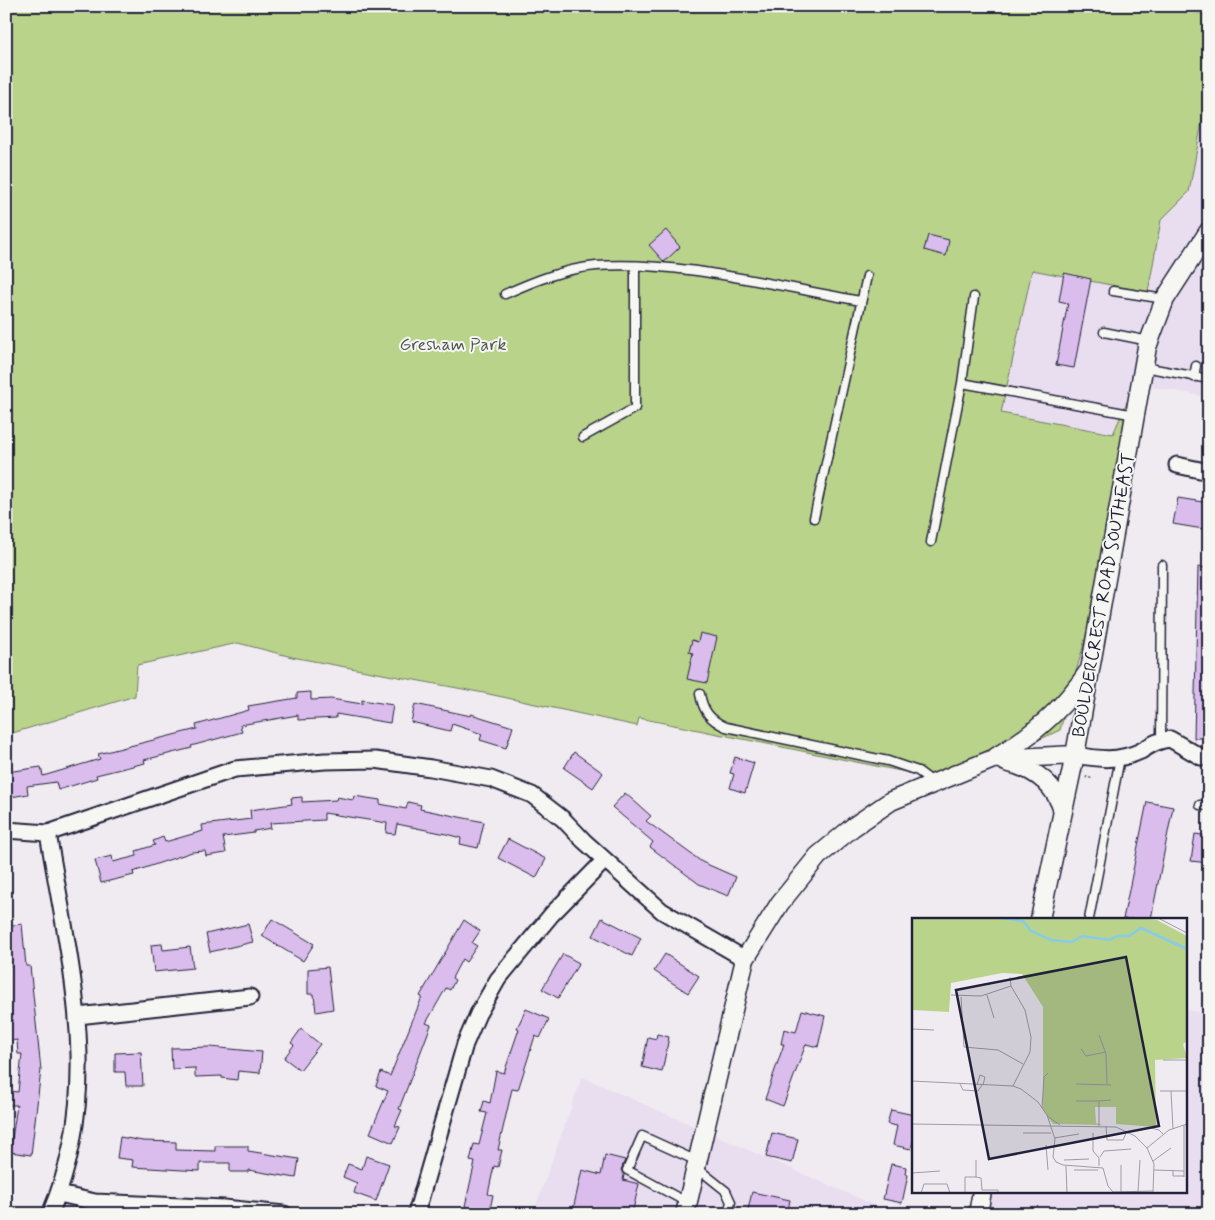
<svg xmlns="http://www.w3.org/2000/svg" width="1215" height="1220" font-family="Mynerve,sans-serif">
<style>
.built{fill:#e9ddf0}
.green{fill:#b9d38a;stroke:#6e7a62}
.building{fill:#dabdec;stroke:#22223b}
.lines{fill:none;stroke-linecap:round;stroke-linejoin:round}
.service-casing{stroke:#22223b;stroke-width:11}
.minor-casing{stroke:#22223b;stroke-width:19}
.tertiary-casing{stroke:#22223b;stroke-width:21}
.path{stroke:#22223b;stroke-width:2.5;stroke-dasharray:1 4;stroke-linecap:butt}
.service{stroke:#f6f6f2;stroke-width:8}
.minor{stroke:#f6f6f2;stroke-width:15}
.tertiary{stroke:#f6f6f2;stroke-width:18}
.labels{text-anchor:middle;stroke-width:4;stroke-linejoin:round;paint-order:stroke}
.park-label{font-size:18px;fill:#4f5753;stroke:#f6f6f2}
.street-label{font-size:18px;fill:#22223b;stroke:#f6f6f2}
.inset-river{fill:none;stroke:#86cbe8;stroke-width:2.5}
.inset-road{fill:none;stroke:#9e9ba8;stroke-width:1}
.view{fill:#22223b;fill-opacity:0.15;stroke:#22223b;stroke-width:2.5}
.inset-edge{fill:none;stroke:#22223b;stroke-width:2.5}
</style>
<rect width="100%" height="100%" fill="#f0ebf1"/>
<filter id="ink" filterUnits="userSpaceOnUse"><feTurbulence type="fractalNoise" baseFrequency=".02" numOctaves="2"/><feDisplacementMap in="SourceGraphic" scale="10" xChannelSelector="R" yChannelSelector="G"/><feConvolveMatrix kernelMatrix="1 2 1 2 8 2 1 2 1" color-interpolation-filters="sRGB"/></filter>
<g filter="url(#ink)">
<path class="built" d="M1199,6H1209V397L1135,384L1113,434L1001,413L1032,270L1148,292Z
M1186,1010L1209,1014V1214H977L982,1191H1186Z
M582,1077L874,1205L872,1214H533Z"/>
<path class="green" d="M6,6H1157L1209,15V84L1189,192L1161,220L1148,292L1032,270L1001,413L1113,434L1135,384L1107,560L1060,730L950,781L639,718L637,726L484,693L292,657L238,643L137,665L135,696L6,735Z"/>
<path class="building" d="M666,230L680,247L664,262L649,245Z
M928,235L949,240L946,256L924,250Z
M1064,273L1091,279L1074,368L1056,365L1068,303L1059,301Z
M1178,498L1209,503V530L1173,524Z
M1198,567L1209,568V738H1194Z
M700,633L717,637L707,683L687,679L693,653L689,652L692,640L698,642Z
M311,692V700L331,699L362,704V700L393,705L390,723L336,714V718L298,720V715L240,725L242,732L191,746L192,748L144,760L145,763L96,775L97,778L58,790L56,782L27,786L28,794L11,797L7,772L41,767L43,776L100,759L98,754L197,729L196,725L249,710L248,706L297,698V693Z
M415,704L471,716V714L513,727L506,748L480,740L482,734L452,724L450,731L411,722Z
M574,752L603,773L593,788L564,768Z
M735,757L754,763L745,793L730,788L734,774L730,773Z
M625,793L651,816L646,821L702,862L736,877L728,896L699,884L650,847L653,842L612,807Z
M354,796L380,800V804L406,809L408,802L421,805L420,809L484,822L478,848L460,844L461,838L446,834L397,824L395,834L386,833L387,823L324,813V820L270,823L271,828L254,831V833L223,837L226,853L206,856L205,851L192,852L133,872L134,875L101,883L95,860L112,856L113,862L137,856L136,851L155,845L153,841L163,837L165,842L203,831L202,825L251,819L250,810L292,804L291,798L302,797V802L336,800L337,797L353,800Z
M1147,802L1173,807L1151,919H1123Z
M1195,834L1209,836V863L1191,861Z
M508,839L546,859L536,878L498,858Z
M602,918L641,938L632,956L593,936Z
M272,919L314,944L303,961L262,936Z
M464,920L480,931L472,943L477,946L466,962L462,959L452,978L455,980L450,990L446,988L426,1023L431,1025L399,1109L402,1110L395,1126L400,1127L393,1143L370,1133L388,1091L376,1086L381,1072L390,1076L422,997L420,996Z
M22,924L26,966H30L41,1070L31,1155L10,1152L17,1105H8L10,1091L18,1092L22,1054H18L17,1040L9,1041L6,983H9L8,967H10L6,926Z
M248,924L253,942L210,952L206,934Z
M162,944L163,950L190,947L193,968L154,972L151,945Z
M563,954L579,963L558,998L542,989Z
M665,954L699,976L688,993L654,971Z
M328,967L333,1009L316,1012L314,994H308V969Z
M526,1009L549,1019L540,1038L535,1036L518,1090L512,1089L498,1150H502L498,1167L494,1166L488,1194L493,1195L489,1214H470L472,1208L465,1206L475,1162L470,1161L474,1144L479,1145L487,1113L481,1112L484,1101L490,1103L496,1071L504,1073L519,1029L517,1028Z
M802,1010L825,1016L818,1047L806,1044L783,1106L765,1099L784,1044H781L784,1029L796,1032Z
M301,1029L320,1044L300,1070L284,1058L294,1045L291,1043Z
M657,1034L669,1037L662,1072L642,1067L648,1037L656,1039Z
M210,1047L262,1052L260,1073L238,1071L237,1080L222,1078V1076L195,1077V1068L172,1069L171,1048Z
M141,1052L143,1086H126L125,1072H115V1053Z
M891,1110L914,1115V1138L911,1149L893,1145L897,1126L887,1124Z
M772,1133L798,1139L792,1163L766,1157Z
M120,1137L143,1141L176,1142V1150L215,1151V1146H248V1151L299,1159L296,1178L248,1170V1172H230V1163H200V1171L132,1167L133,1160L117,1158Z
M605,1155L625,1160L621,1170L624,1175L623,1180L639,1184L632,1214H572L582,1170L601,1175Z
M366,1156L389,1164L376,1201L354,1193L357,1183L343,1177L348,1164L362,1169Z
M891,1164L906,1167L905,1174L908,1175L902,1203L883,1199Z
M752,1192L790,1200L787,1214H747Z"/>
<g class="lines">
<defs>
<path id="service" d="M1113,291L1165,299
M505,294C534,281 564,269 596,266C678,260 780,287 861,301
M974,297L962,383L1135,415
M1104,332L1149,341
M1144,367L1209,379
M1194,377L1196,366
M583,437L635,408V266
M814,518L867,276
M931,542L962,383
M700,694C703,711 710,720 726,727L888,761L918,771L934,783
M1161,741L1162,565
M1200,805L1209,806
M1089,919L1120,758
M696,1167L726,1191L731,1202L728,1214
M688,1203L627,1170L642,1136L697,1161"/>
<path id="minor" d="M1177,465L1209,472
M1075,755C1099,759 1118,762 1141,751C1151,745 1158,740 1170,739L1201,757L1209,758
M6,830L48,833L235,769L325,761L375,760L431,768L491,779L532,795L563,819L584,841L662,911L745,959
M48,833C69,962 105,1088 50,1214
M78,1016L250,997
M59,1194L95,1202L224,1208L284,1214
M416,1214L465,1044L478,1014L498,979L552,914L605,860"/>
<path id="tertiary" d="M996,757C1032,736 1064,708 1088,672
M1006,762C1032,768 1055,783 1063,811
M1040,919L1075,755L1147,347L1165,299L1209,231
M685,1214L745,959L780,903L818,856L853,827L891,801L993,759L1075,755
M978,1214L982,1191"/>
</defs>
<use href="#service" class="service-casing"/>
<use href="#minor" class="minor-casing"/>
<use href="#tertiary" class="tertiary-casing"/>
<path class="path" d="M1086,777L1090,779L1091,774"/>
<use href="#service" class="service"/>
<use href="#minor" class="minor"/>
<use href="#tertiary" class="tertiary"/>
</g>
</g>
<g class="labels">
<g class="park-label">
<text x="453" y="350">Gresham Park</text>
</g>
<g class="street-label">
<text transform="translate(1103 595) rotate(-80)" y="6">BOULDERCREST ROAD SOUTHEAST</text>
</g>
</g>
<g transform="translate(912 918)">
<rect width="275" height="275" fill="#f0ebf1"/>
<path d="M0,0H225L245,2L275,18V123L271,126L275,140L243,142L244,209L204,206V189H183L184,205L191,207L141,206L131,192V89L110,56L90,55L39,65L37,94L0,92Z" fill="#b9d38a"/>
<path class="inset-river" d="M89,0L111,3L119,13L139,22L160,24L170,18L198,22L205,18H217L229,10L275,31"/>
<path class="inset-road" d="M246,0L275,15M98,59L99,68L113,92L119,119L118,134L101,168M39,77L69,78L99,68M75,77L82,100M49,79L52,129L86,132L111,146M0,111L22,112M187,117L194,136L195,166M169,131L174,138L194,134M251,142H275M0,163L101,168L109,171L126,184L135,197L143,221L141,239L144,244L151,247L191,250L196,268L201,274L241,273M48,166L51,172L66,173L70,167M164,166L199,167M65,167L68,157L73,159L71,167M248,173H275M259,173L261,211M164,183H187M130,190L132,159L136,155M135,198L148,207M0,206L204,209L223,218L235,230L242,246L241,274M187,208V183L199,182M194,208L195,222H211L215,213M239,210L247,212L252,217M111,215H139M181,215V233L187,240V248M142,220L167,216M134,227L136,252M235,230L257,212L275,206M188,239L192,233L219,231M152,242L177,241M241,243L259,230M154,248L155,275M162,252H186M242,252L272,253M261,252V258H272M0,255L28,253M64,259L69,260L70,272H86V275M272,259V207M209,274V247M226,274L228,242M9,275L12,266H35L38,275M53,275V259H64V242"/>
<path class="view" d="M214,39L247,208L77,241L44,72Z"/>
<rect width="275" height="275" class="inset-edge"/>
</g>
<rect width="1215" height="1220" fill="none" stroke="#f6f6f2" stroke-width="25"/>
<rect x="12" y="12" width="1190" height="1195" fill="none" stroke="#22223b" stroke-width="2" filter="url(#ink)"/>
</svg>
